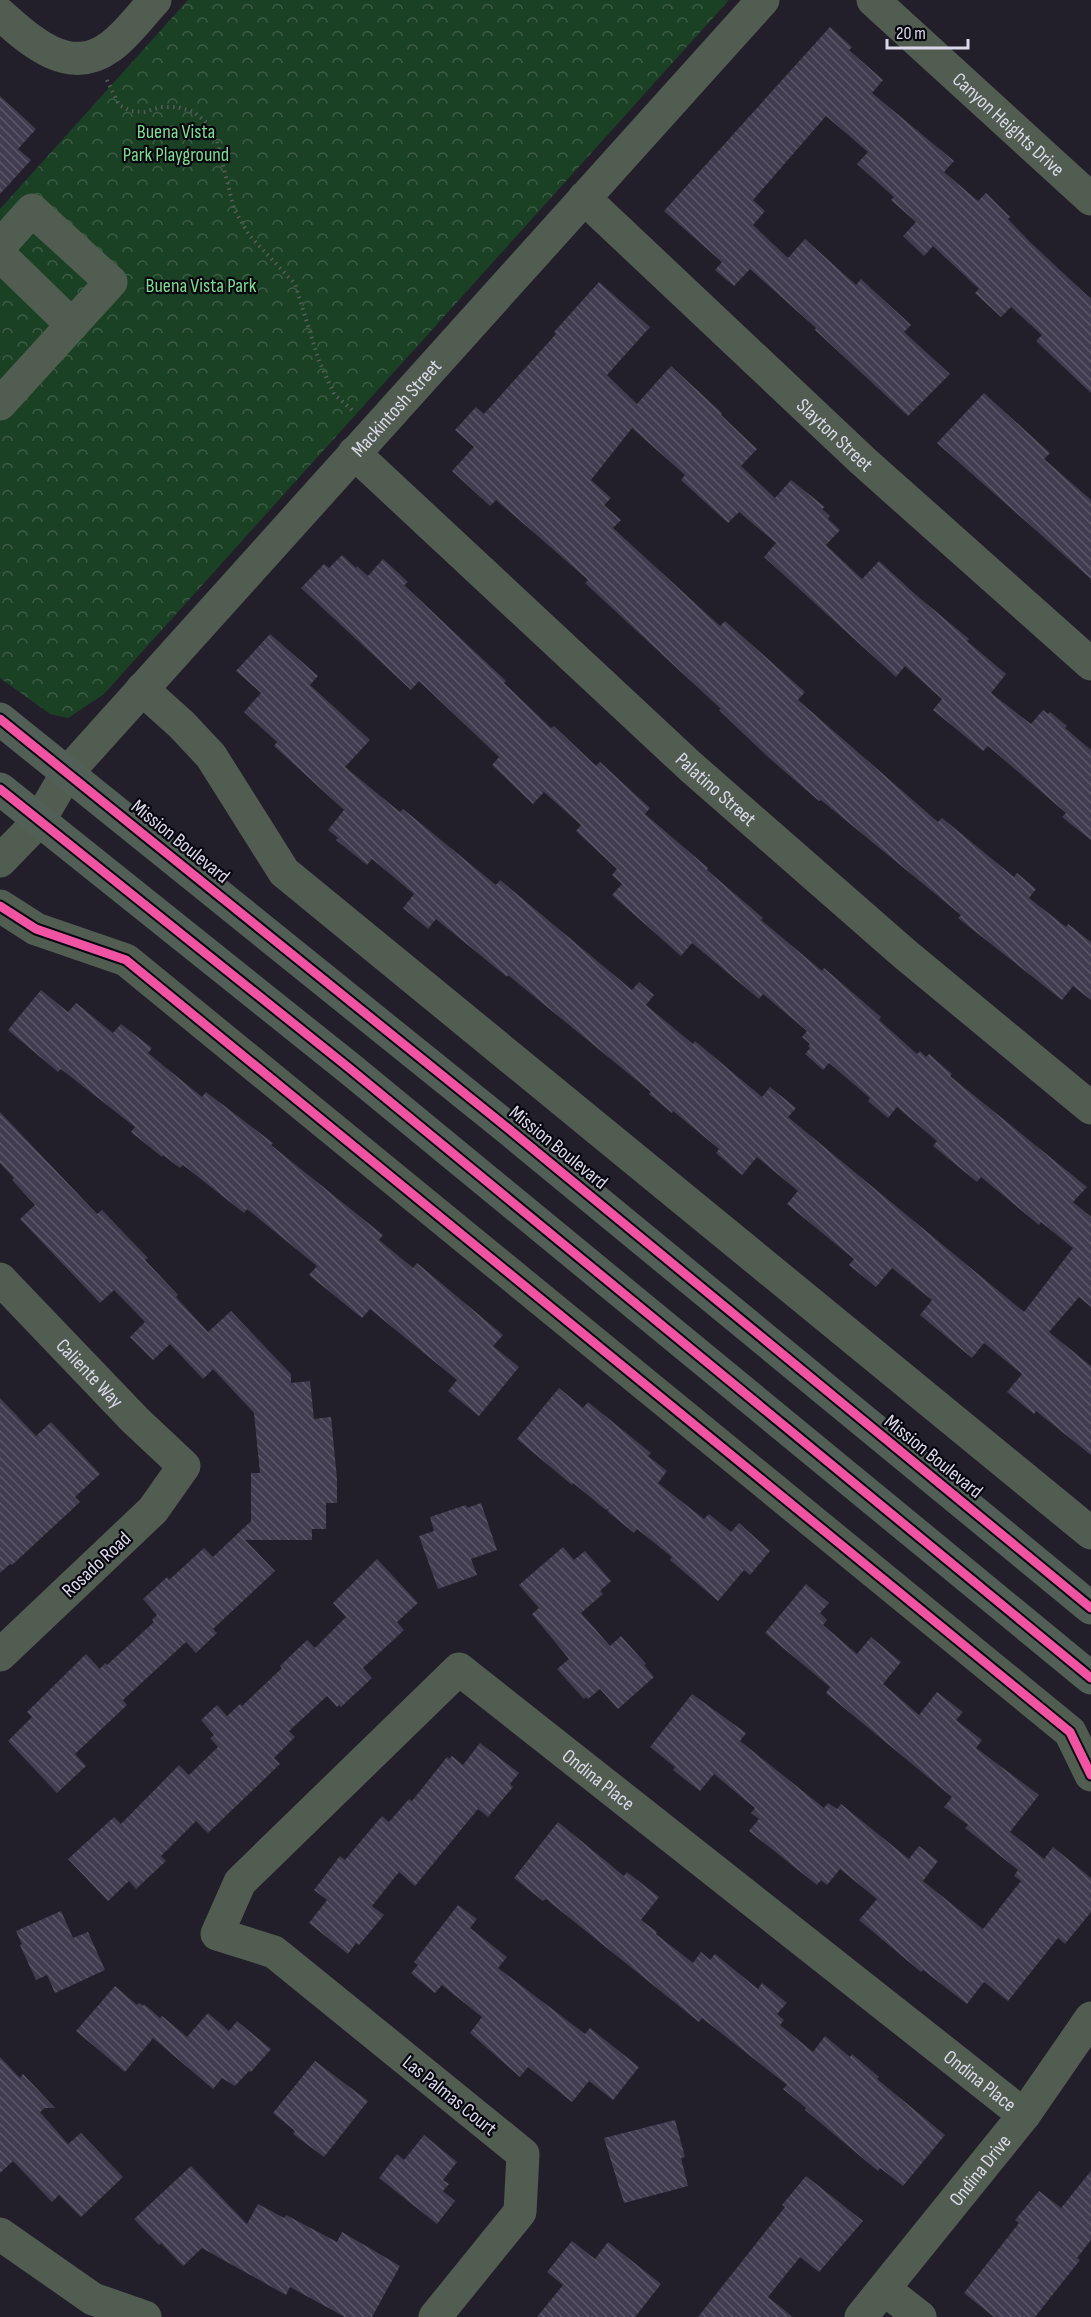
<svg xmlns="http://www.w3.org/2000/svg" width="1091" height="2317" font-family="'Sofia Sans Condensed',sans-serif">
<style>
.park{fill:url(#park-crowns)}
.building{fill:url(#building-back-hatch)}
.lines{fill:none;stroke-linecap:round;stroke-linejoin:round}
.path{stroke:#575c5b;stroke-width:4;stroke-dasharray:1.5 4.5;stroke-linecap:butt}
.minor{stroke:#525d52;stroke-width:33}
.major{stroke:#525f56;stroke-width:33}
.cycleway-casing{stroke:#080710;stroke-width:13}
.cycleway{stroke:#f153a3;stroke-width:9}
.labels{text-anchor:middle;stroke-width:4.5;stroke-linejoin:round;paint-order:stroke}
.street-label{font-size:20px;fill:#dbd9e9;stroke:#080710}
.park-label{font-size:20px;fill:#7dde8f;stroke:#080710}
</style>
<defs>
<pattern id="park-crowns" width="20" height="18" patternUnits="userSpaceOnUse" patternTransform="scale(1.5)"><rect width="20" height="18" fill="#1b4125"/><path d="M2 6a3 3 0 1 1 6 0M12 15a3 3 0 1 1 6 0" fill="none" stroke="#3c5c45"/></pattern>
<pattern id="building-back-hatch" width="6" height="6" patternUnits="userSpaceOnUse" patternTransform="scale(1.5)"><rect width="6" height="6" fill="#413c4f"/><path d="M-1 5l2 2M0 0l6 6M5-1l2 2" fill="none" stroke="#5c5868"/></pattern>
</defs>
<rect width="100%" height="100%" fill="#221f2b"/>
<path class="park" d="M188,0H729L104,694L68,718L50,714L0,678V209Z"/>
<path class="building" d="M830,27L852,47L849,50L883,80L872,93L954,161L944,172L978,201L986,193L1010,217L1008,219L1030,242L1091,299V393L1036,341L1042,335L1011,307L1001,317L975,293L979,289L933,246L924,256L903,236L916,222L891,200L894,197L857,164L868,152L826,116L753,200L765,211L753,225L788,258L805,239L856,285L861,279L911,325L904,332L950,374L908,416L815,330L816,328L750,269L734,286L715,270L722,262L664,211Z
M0,96L36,129L18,149L31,160L0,194Z
M599,282L650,327L607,375L637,404L671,366L722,413L721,415L757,449L741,466L775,498L791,480L825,507L822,509L830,516L828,519L840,530L826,545L862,579L879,561L916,595L969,639L967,641L1006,674L991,693L1031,724L1043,710L1048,714L1050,712L1067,726L1065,728L1091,750V840L1062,817L1066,813L988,746L983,751L933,710L942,699L905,666L896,677L764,557L776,543L739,512L728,523L681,480L685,475L632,428L591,480L611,498L604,505L621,520L613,528L720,626L725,621L805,692L798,700L938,822L942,818L1014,877L1017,873L1036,889L1029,898L1066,927L1068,924L1091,942V1000L1073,986L1062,1000L958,918L961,915L821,800L819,801L768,757L719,710L721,709L585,583L588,580L555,551L496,500L490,506L452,471L474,447L455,430L476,407L484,414L556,334L554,332Z
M984,393L1050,453L1044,459L1091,500V579L937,443Z
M342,555L356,568L357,566L368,576L383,559L408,582L404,585L506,681L504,683L551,728L554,726L596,766L600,762L650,808L645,814L708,868L707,870L763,918L761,920L822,971L824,968L881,1017L879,1020L917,1054L920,1051L926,1057L929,1054L952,1074L950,1076L1087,1187L1073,1202L1091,1217V1307L1079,1297L1049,1332L1091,1366V1455L1036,1411L1034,1414L1007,1392L1022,1374L984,1343L972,1358L920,1315L932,1300L892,1268L876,1287L849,1265L854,1259L787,1204L798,1191L757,1157L742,1175L716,1153L719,1149L673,1111L672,1113L649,1094L651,1092L508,975L507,977L436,919L428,929L403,908L414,894L372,859L367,865L336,840L338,838L328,830L344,810L274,746L277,742L244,712L261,693L236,671L270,634L318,676L310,685L370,740L345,767L400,812L403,809L496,885L500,880L632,990L639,982L654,995L646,1005L693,1044L695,1041L762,1097L770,1087L796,1108L788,1117L1024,1312L1073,1248L1041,1222L1039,1225L981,1177L977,1182L933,1146L937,1141L897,1107L888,1118L868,1101L870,1098L829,1063L823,1070L805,1054L810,1048L808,1046L810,1044L802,1037L807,1031L763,994L759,999L692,943L681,956L612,895L622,884L612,875L617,869L576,831L581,825L544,792L533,804L492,765L499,757L419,681L411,690L301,588L324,564L329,568Z
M41,990L68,1012L76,1003L113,1033L121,1024L152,1048L148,1053L202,1097L206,1092L273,1143L271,1145L383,1235L379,1240L413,1268L417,1263L503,1335L493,1346L519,1367L479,1416L448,1391L457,1380L370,1309L362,1318L309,1275L317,1266L247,1209L244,1213L183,1165L180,1168L163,1155L162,1157L131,1132L135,1127L61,1069L58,1072L8,1030Z
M0,1112L97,1214L102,1210L148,1258L145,1260L178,1295L176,1297L208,1332L231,1311L291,1374V1383L310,1381L314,1419L331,1417L337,1479V1503H326V1529H312V1540H245L275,1571L213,1629L217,1633L196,1653L186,1642L123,1700L127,1705L75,1754L86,1766L57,1793L8,1741L32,1717L27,1712L86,1654L100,1669L105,1663L107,1665L154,1622L152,1620L157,1615L143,1599L167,1577L169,1580L204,1548L213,1557L251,1521V1473H260L254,1413L213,1369L203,1379L170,1344L153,1360L130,1337L145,1322L114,1290L100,1303L20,1219L35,1205L12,1180L14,1178L0,1163Z
M559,1388L583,1408L588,1402L651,1453L648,1456L667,1471L658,1483L704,1519L709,1514L731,1532L739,1523L770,1551L750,1575L744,1570L718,1601L670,1560L672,1557L637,1529L634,1533L607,1511L610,1508L606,1510L573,1483L572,1485L517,1439Z
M0,1398L36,1436L51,1422L100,1474L75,1497L80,1502L12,1565L10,1564L0,1573Z
M481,1503L497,1550L471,1559L477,1575L438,1589L419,1536L434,1531L430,1517L466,1505L467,1508Z
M563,1547L574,1560L585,1551L611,1581L600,1591L603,1594L581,1613L610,1646L621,1636L646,1664L644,1665L654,1677L618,1709L600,1689L588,1699L586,1697L584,1699L557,1669L569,1659L532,1614L539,1608L519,1585Z
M377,1559L418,1603L397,1622L404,1630L363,1668L372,1678L341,1707L339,1705L337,1707L327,1696L289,1731L295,1737L274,1758L280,1764L208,1833L196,1821L161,1856L166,1861L136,1889L129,1881L108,1901L68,1859L114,1817L121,1824L179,1765L189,1775L218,1747L210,1738L214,1735L201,1720L217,1705L227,1716L240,1704L242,1706L282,1668L280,1666L307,1640L315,1648L346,1617L333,1603Z
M806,1584L829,1603L820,1613L827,1620L823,1625L857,1654L871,1637L901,1662L883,1684L919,1715L937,1692L963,1712L956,1720L982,1740L976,1748L1039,1795L1010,1832L1044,1859L1053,1847L1091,1878V1912L1065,1944L1058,1938L1008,2001L984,1982L967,2004L923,1970L921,1972L859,1920L877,1899L840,1869L827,1885L821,1880L817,1885L749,1831L759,1819L751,1813L755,1808L714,1774L700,1791L673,1770L675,1767L650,1747L692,1694L746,1733L740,1741L824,1808L828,1803L837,1809L841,1804L909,1859L919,1846L938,1861L923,1881L983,1929L1021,1881L1014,1876L1018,1870L965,1828L968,1825L944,1807L952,1797L826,1693L830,1687L765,1633Z
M480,1743L519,1773L510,1784L513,1787L488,1817L478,1809L415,1886L399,1872L372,1906L384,1915L359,1945L356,1943L348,1954L309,1923L327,1900L314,1890L340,1856L345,1860L382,1816L389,1822L409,1799L412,1801L447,1757L449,1759L452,1756L463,1765Z
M558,1822L624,1876L627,1872L659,1897L641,1920L657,1932L656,1934L693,1963L701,1952L710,1960L715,1954L758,1989L762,1983L787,2003L777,2014L784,2020L780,2025L813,2052L825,2036L850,2057L852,2054L879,2077L877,2079L945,2135L903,2186L880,2168L878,2171L805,2110L806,2108L783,2089L787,2085L702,2018L699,2022L546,1899L543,1901L514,1878Z
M458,1905L477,1919L470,1928L507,1957L498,1968L585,2034L590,2028L639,2067L613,2100L589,2081L572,2102L528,2067L520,2077L470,2033L482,2017L442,1985L435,1993L411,1973L418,1965L414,1962Z
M61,1911L73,1938L88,1932L105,1970L55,1993L47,1975L36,1980L20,1945L22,1944L16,1931Z
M115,1986L137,2005L139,2003L143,2006L144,2004L160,2018L162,2016L187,2037L208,2013L229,2031L237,2021L271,2049L251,2072L249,2071L235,2086L222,2078L213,2089L153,2038L125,2072L76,2031Z
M0,2057L20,2078L23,2074L55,2108H45L40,2112L68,2144L81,2133L123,2177L81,2217L59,2195L52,2202L13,2161L0,2173Z
M315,2061L368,2101L324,2157L293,2134L295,2131L273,2113Z
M675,2120L685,2157L681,2158L688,2186L624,2203L604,2138Z
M424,2135L457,2162L443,2180L449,2184L443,2191L455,2201L437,2224L379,2178L397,2154L404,2160Z
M191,2166L247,2224L258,2204L284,2218L286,2215L337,2242L342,2232L400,2266L372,2317H345L290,2287L286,2295L202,2248L183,2266L161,2243L159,2245L134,2219Z
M1091,2171V2240L1077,2258L1080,2260L1035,2317H994L964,2293L1019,2223L1015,2220L1039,2191L1061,2208Z
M806,2176L863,2221L819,2272L800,2257L768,2297L793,2317H698L785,2207L782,2205Z
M572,2241L595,2259L608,2242L661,2284L635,2317H537L563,2285L547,2272Z"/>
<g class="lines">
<path class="path" d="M107,80L119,105L131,111L144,112L161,107H177L194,112L208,124L217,141L234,209L249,235L295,284L319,361L334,394L353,411"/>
<g class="minor">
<path id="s1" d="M873,0L1091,199"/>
<path d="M0,14C30,41 69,77 110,47C127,35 140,16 155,0"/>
<path id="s2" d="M584,198L863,461L1091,664"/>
<path d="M0,246L32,210L111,282L0,404"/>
<path d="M0,255L72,325"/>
<path id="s3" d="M354,453L691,767L906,955L1091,1108"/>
<path d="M142,689L182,725L211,756L284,872L1091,1533"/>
<path id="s4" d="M0,861L39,821L67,773L763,0"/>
<path d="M0,906L36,929L126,960L1070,1732L1091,1775"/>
<path id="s5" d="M0,1279L135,1420L184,1466L153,1510L0,1655"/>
<path d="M0,2234L93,2299L145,2317"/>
<path d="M884,2289L920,2317"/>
<path id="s6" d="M435,2317L520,2212L523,2154L274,1952L217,1934L240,1882L459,1669L1024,2115"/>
<path id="s7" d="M861,2317L1024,2115L1091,2018"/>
</g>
<path class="major" d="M0,719L510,1130L1091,1608
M0,789L349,1068L1091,1678"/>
<defs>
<path id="cycleway" d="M0,719L510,1130L1091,1608
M0,789L349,1068L1091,1678
M0,906L36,929L126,960L1070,1732L1091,1775"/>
</defs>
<use href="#cycleway" class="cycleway-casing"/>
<use href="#cycleway" class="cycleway"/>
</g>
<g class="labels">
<g class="street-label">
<text dy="7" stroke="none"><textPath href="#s1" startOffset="184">Canyon Heights Drive</textPath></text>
<text dy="7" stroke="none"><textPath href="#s4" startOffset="603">Mackintosh Street</textPath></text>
<text dy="7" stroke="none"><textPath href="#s2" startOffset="345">Slayton Street</textPath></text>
<text dy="7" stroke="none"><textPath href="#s3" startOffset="494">Palatino Street</textPath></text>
<text transform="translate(181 841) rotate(39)" y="7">Mission Boulevard</text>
<text transform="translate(559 1147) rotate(39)" y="7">Mission Boulevard</text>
<text dy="7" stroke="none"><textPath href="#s5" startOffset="130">Caliente Way</textPath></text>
<text transform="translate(934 1456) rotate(39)" y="7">Mission Boulevard</text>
<text transform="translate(96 1564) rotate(-43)" y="7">Rosado Road</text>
<text dy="7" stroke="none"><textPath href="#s6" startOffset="1114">Ondina Place</textPath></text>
<text dy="7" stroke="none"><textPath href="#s6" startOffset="1600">Ondina Place</textPath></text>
<text transform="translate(450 2095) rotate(39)" y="7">Las Palmas Court</text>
<text dy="7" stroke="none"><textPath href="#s7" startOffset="189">Ondina Drive</textPath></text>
</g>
<g class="park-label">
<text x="176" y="138">Buena Vista<tspan x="176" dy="23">Park Playground</tspan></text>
<text x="201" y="292">Buena Vista Park</text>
</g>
</g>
<path d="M887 39v9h81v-9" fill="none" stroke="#dbd9e9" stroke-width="3"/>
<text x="896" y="39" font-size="18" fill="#dbd9e9" stroke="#080710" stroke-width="4.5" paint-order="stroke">20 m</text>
</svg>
